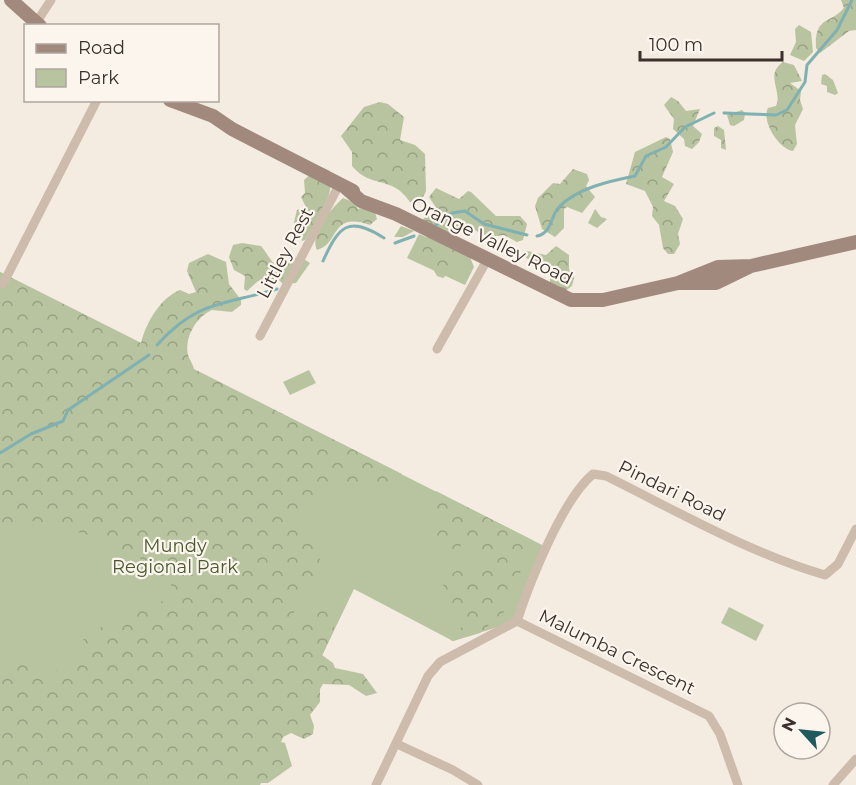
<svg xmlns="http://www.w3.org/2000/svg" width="856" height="785" font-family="Montserrat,sans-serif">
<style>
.green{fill:#b8c4a0}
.forest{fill:url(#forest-crowns)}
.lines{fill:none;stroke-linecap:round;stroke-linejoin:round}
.stream{stroke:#7fb0b2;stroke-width:3}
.street{stroke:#cdbbac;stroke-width:9}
.secondary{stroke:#a18a7d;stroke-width:14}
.labels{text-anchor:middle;stroke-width:4.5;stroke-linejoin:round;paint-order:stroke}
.street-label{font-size:18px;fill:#3b302b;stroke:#fbf5ee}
.park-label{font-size:18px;fill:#4a5a2e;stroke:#fbf5ee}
</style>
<defs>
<pattern id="forest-crowns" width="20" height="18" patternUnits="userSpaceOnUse" patternTransform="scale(1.5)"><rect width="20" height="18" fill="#b8c4a0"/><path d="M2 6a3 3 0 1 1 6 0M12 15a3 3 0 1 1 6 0" fill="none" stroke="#97a083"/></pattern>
</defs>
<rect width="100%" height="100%" fill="#f4ebe1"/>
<path class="green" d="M419,234L470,257L474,267L465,285L407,258Z
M0,272L548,548L517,621L453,641L354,589L260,785H0Z
M309,370L316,383L290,395L283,382Z
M729,607L764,625L756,641L721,623Z"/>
<path class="forest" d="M841,0H856V30L849,31L820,53L816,48C814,16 831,24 844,8Z
M799,25L811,32L813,52L804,61L790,55L796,42L795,29Z
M783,62L794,65L802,81L790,83L801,91L800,100L803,109L795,125L797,144L793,151C779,149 761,121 768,108L776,106C783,91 764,75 783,62Z
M825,74L833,80L838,93L835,95L827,92V86L821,84L822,75Z
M671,97L678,101L686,111L700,109L693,126L702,134L699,142L692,149L685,146L684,139L673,129L674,119L664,105Z
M380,102L388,104L404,117L400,140L415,145L425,154L426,191L420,203L410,202C391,174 372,190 352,166V152L341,136L364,107Z
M742,110L745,113L744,120L734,126L730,125L727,115Z
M718,126L724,130L726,150L721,148V140L714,136V128Z
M666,137L670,139L673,152L662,177L674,184L664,201L675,206L683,219L678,234L680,244L674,254H668L663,248L659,225L652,216L653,207L645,191L626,184L635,152Z
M319,166L330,171C336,193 317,220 305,240L302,241L294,222L297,210L306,207L301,197L305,193L304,180Z
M573,169L587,174L589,180L586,186L595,197L582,213L567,207L564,209V228L555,237L542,229L535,206L538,198L553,183L560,184Z
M436,188L459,199L468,191L471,192L496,216H520L527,224L523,240L517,242L504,235L488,237L467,226L447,233L422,220L428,215H437V209L429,197Z
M343,198L353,202L358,209L369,206L374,209L377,219L370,225C330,211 340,244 317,250C309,234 332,208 343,198Z
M595,209L601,217L607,219L597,228L588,223Z
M401,226L414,231L403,237H394Z
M427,236L461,252L465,264L455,267L443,278L437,276L421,248Z
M242,243L261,246C269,255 271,266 285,269L288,261L299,256L310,263L296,283L283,284L278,279L270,287L258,281L247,291L244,289L245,276L234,270L229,257L233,245Z
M556,246L569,255V269L574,278L572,286L565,291L550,285V267L526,258L527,251L546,255Z
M208,254L226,262L229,284L241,300V305L232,312L212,310C196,317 184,338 188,355C190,361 193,364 194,369L402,474C372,498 357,483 324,491C315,494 308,497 301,505C280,527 320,537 320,558C320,580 295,595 294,615L303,622L314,618L320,611L331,608L334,630L322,655L333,663L335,668L363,674L377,693L366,696L349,685L323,684L320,689V702L310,715L314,726L313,734L304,739L291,733L283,737L281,742L285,743L292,766L268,783L0,785V656L43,672L68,669C73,659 77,648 83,640C97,624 155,604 176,596V590L143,560L104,540L49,523L30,521L0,531V272L141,343C146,323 160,298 180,290L189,294L196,292L187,271L189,263Z
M436,491L534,541L533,549L518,577L506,610L480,633L453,641L450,640L459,629L468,623C459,614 451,613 440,607C437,588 448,573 466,566C469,565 475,567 480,566L484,551L462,543L457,555L453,557C430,547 434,511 436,491Z"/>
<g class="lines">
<path class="stream" d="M724,113L776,115L787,110L805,82L807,65L837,30L852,0
M432,228L452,213L465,211L484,224L527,235
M537,236C552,233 550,217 559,207C577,188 610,181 635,176L646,156L666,147L685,127L714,113
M395,243L414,236
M323,261C339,226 348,215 384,238
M157,345C197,300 225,305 277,289
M0,453L31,434L63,421L68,410L149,355"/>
<path class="street" d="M36,23L51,0
M3,284L97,100
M260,336L339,185
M437,349L487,260
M517,621C530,582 562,500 593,474L606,476C677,511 749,553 825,575L838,564L856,529
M397,744L453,770L478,785
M376,785L428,676L440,662L517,621L709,716L720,734L738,785
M833,785L856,759"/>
<path class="secondary" d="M11,0L40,26
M170,100L213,116L232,129L353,191
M346,188L361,201L396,214L571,300H603L678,283L718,267L751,266
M679,283H716L751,266L856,242"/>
</g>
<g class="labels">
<g class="street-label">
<text transform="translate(492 241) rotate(26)" y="6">Orange Valley Road</text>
<text transform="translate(285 253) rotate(-62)" y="6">Littley Rest</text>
<text transform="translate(672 491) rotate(26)" y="6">Pindari Road</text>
<text transform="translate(617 652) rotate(26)" y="6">Malumba Crescent</text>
</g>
<g class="park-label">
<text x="175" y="552">Mundy<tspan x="175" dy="21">Regional Park</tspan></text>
</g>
</g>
<rect x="24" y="24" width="195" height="78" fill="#fbf5ee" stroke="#aea6a0" stroke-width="1.5"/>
<rect x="36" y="44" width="30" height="9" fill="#a18a7d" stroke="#aea6a0" stroke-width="1.5"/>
<text x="78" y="54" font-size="18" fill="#3b302b">Road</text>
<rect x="36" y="69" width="30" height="18" fill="#b8c4a0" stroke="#aea6a0" stroke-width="1.5"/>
<text x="78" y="84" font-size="18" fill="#3b302b">Park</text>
<g transform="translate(802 731) rotate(297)"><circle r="28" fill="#fbf5ee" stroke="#aea6a0" stroke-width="1.5"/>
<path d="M0-4.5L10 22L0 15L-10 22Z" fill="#1f5a5e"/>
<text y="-9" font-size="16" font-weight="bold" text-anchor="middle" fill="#3b302b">N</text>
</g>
<path d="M640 51v9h142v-9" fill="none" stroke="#3b302b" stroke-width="3"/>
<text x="649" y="51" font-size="18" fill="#3b302b" stroke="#fbf5ee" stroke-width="4.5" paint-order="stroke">100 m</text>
</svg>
